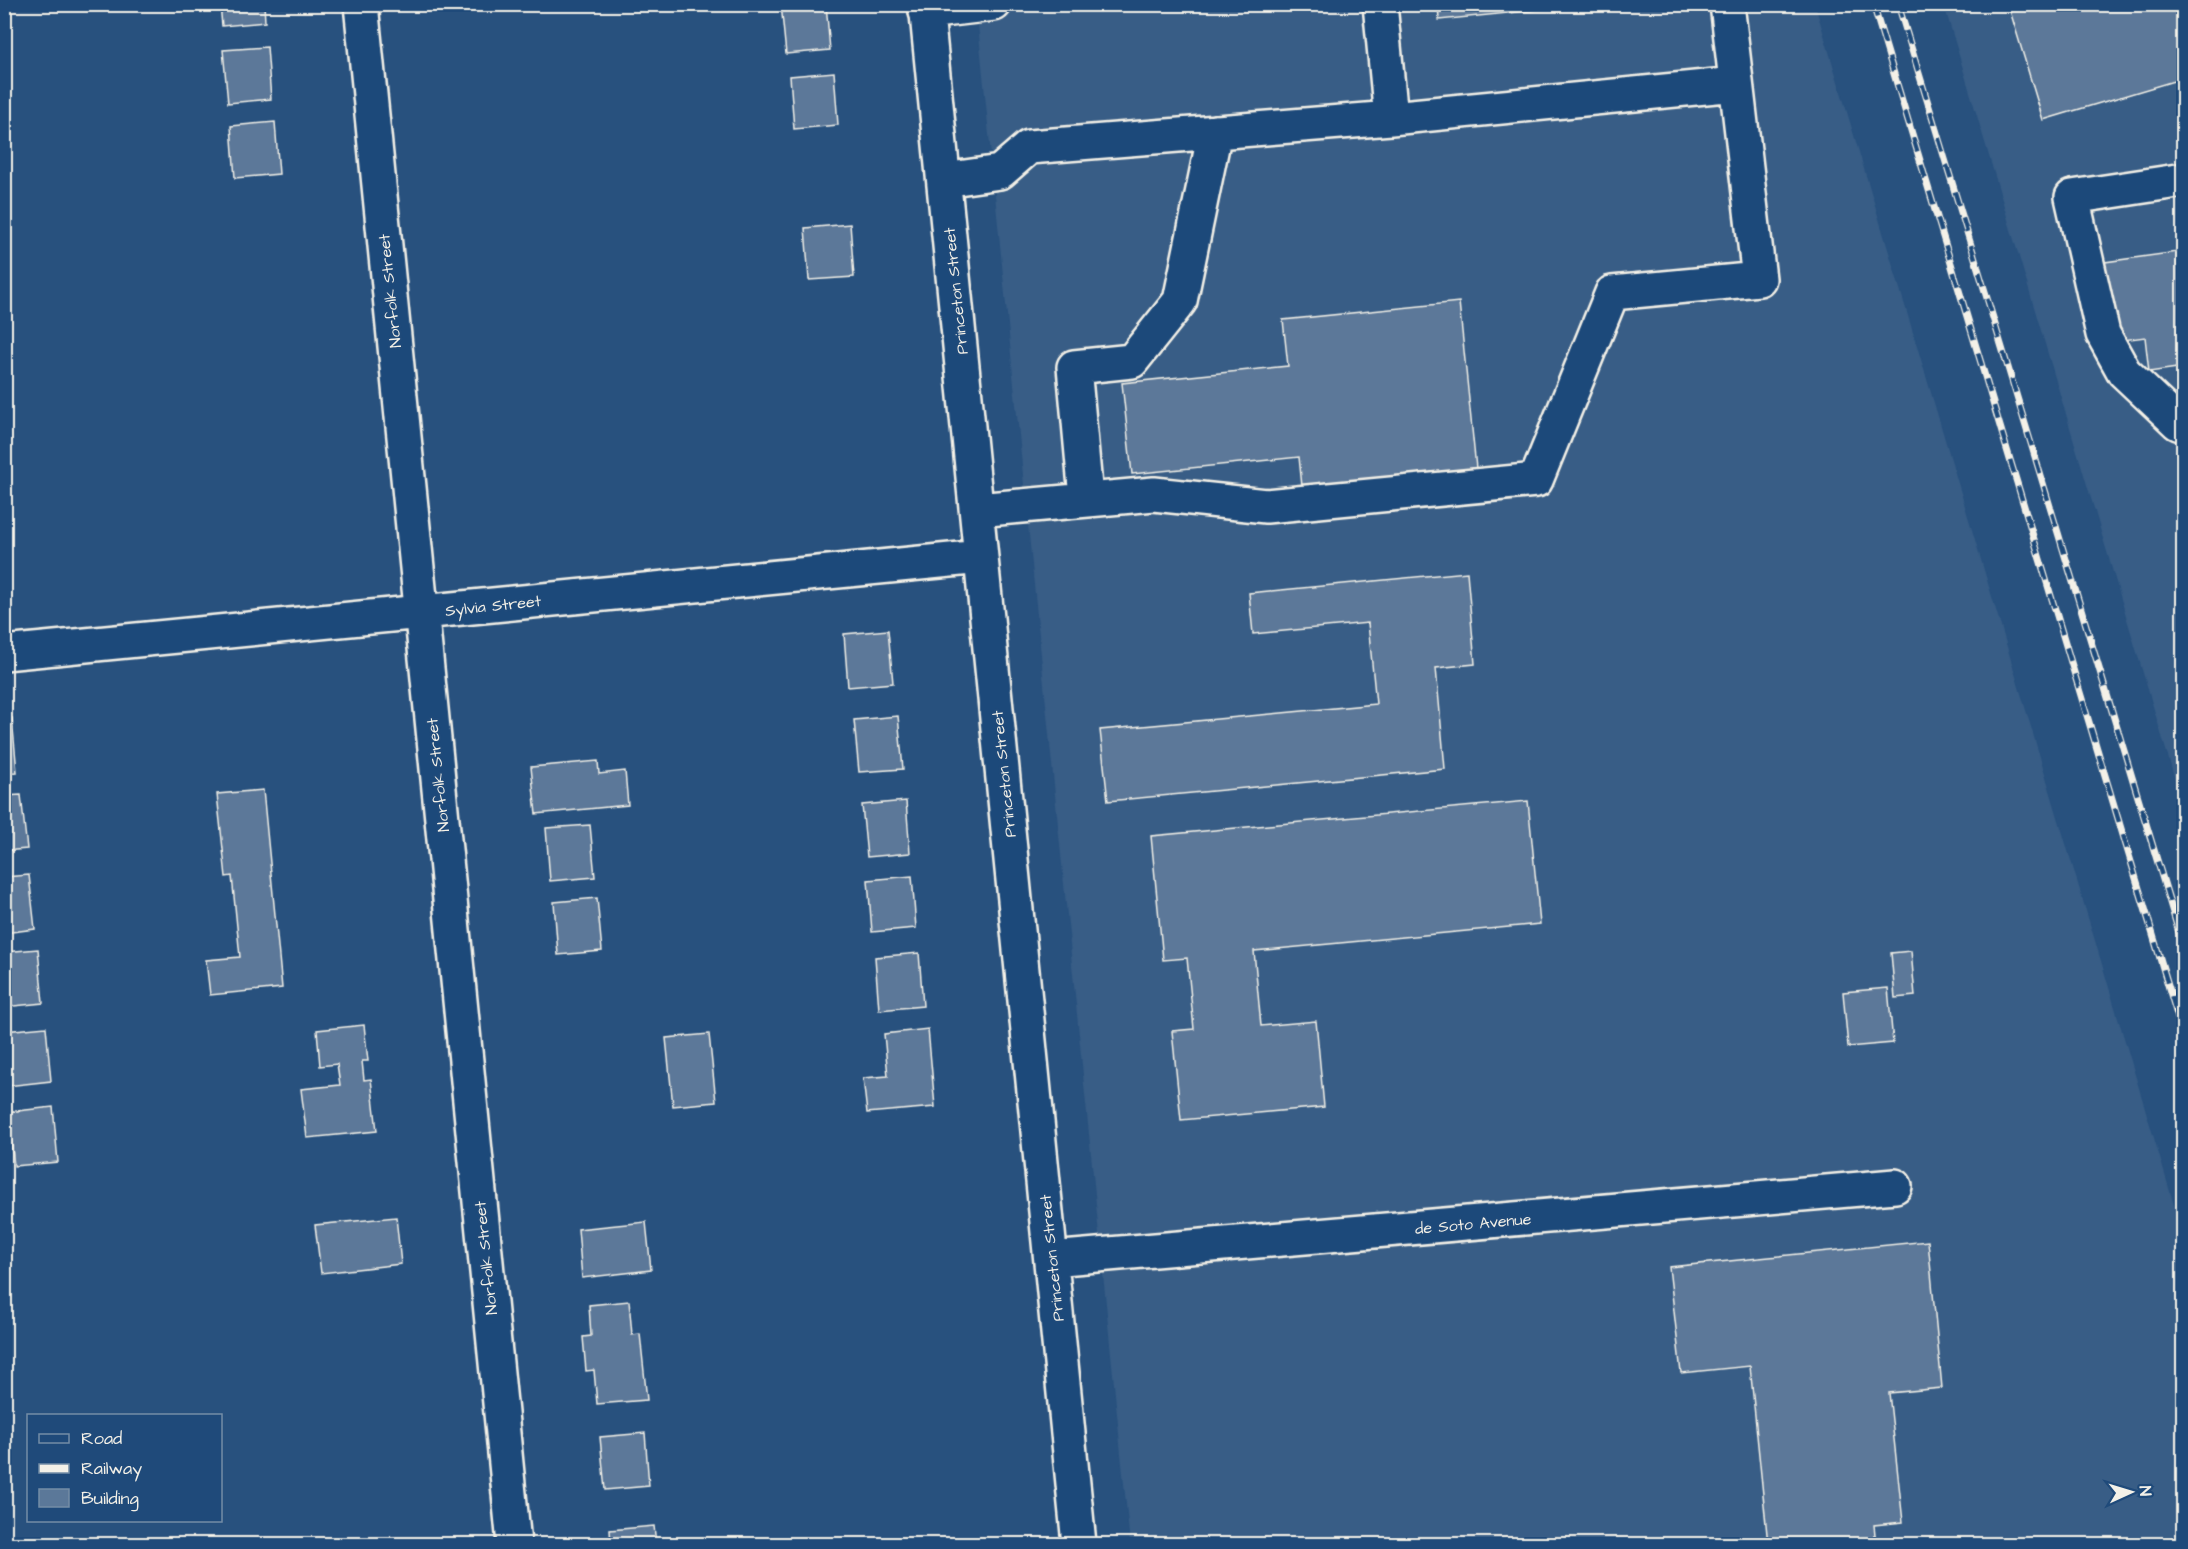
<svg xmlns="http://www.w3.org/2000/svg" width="2188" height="1549" font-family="'Architects Daughter',sans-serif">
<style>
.built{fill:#375d86}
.building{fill:#5b7899;stroke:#f4f1e8;stroke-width:1.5}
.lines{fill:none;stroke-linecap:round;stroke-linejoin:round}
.minor-casing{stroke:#f4f1e8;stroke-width:38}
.minor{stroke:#1f4a7a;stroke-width:33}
.rail-casing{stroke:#f4f1e8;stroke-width:7}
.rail{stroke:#1f4a7a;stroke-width:4.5;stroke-dasharray:14;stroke-linecap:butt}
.labels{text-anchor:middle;stroke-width:4.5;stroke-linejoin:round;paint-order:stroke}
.street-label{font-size:16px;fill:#f4f1e8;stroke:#1f4a7a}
</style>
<rect width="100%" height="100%" fill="#28517e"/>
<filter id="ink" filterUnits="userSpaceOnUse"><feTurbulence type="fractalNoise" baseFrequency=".0167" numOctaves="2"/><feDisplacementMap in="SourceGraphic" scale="12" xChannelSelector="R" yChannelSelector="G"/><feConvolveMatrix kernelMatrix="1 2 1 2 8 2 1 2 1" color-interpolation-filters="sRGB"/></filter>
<g filter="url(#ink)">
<path class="built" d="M976,5H1815L2183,1235V1544H1130Z
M1944,5H2183V807Z"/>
<path class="building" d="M220,4H264L265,22L222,26Z
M781,4H826L830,50L786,54Z
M1438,4H1598L1439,20Z
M2008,4H2184V78L2043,120Z
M267,47L271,99L228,103L223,50Z
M834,72L838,125L794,129L790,76Z
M275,122L279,174L235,178L231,126Z
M850,224L854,277L809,280L805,228Z
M2184,251V367L2149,372L2145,337L2115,341L2105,262Z
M1459,302L1477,478L1303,496L1299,457L1132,474L1122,383L1288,366L1283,320Z
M1467,572L1475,664L1436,668L1445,769L1108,801L1100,730L1376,704L1368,623L1253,634L1249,593Z
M888,630L893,683L848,687L844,634Z
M898,716L903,769L859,772L854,720Z
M4,718H12L17,772L4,773Z
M598,761L599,774L625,771L628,805L536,814L531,767Z
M263,790L282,988L210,995L206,960L240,957L232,876L226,877L217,794Z
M21,795L27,849L4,851V796Z
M906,801L910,853L867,857L862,805Z
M1528,801L1540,924L1254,951L1261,1026L1316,1021L1324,1107L1181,1120L1172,1031L1194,1029L1187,958L1163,960L1151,836Z
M590,825L595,877L550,881L546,828Z
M29,875L35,929L4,933V877Z
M912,876L916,928L872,932L868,880Z
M597,898L602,951L558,955L554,902Z
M38,949L43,1003L4,1007V952Z
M1911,951L1915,996L1895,998L1891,953Z
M919,953L923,1006L879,1010L875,957Z
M1888,988L1893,1043L1848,1047L1843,992Z
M364,1025L368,1061H362L364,1080L371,1079L377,1131L307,1138L301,1089L340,1085L337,1064L320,1066L317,1030Z
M46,1027L51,1081L7,1086L4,1031Z
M928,1029L935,1107L867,1113L863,1078L888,1076L884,1034Z
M709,1034L716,1102L673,1106L666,1038Z
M53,1107L58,1162L14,1166L8,1112Z
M396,1217L401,1264L321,1273L315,1225Z
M646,1222L651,1270L582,1278L578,1229Z
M1928,1241L1942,1388L1889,1393L1903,1522L1874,1525L1876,1544H1768L1750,1366L1681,1373L1669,1267Z
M629,1301L632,1335L640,1334L647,1400L597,1404L594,1370L586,1371L583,1337L591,1336L589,1305Z
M645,1433L649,1486L605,1490L600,1437Z
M654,1526L656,1544H611L610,1530Z"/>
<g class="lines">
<defs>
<path id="minor" d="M361,4L514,1544
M926,4L1079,1544
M1380,4L1391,118
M926,12L994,4
M944,180L1000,172L1029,147L1391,118L1736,84
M2184,180L2072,197L2103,334L2124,372L2178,423L2184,425
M1086,498L1074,367L1132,361L1180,301L1215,132
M977,510L1154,494L1266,506L1536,480L1612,293L1759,279L1727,4
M4,653L981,557
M1051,1259L1895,1186"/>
</defs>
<use href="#minor" class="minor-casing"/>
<use href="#minor" class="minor"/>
<defs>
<path id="rail" d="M1873,4L2184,1038
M1898,4L2184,949"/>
</defs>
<use href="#rail" class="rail-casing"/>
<use href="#rail" class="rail"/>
</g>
</g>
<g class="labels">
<g class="street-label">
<text transform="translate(389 291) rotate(-96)" y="6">Norfolk Street</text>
<text transform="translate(955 291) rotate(-96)" y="6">Princeton Street</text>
<text transform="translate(493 605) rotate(-6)" y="6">Sylvia Street</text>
<text transform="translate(1003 774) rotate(-96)" y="6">Princeton Street</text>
<text transform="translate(437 775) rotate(-96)" y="6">Norfolk Street</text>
<text transform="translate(1473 1223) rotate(-5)" y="6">de Soto Avenue</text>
<text transform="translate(485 1258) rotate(-96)" y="6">Norfolk Street</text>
<text transform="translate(1051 1258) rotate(-96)" y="6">Princeton Street</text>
</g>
</g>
<rect width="2188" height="1549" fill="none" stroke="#1f4a7a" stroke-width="24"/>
<rect x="12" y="12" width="2164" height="1525" fill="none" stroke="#f4f1e8" stroke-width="2" filter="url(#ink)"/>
<rect x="27" y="1414" width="195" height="108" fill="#1f4a7a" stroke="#748da6" stroke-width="1.5"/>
<rect x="39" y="1434" width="30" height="9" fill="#1f4a7a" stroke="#748da6" stroke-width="1.5"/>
<text x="81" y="1444" font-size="18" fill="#f4f1e8">Road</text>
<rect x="39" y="1464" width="30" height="9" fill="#f4f1e8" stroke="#748da6" stroke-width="1.5"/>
<text x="81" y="1474" font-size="18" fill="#f4f1e8">Railway</text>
<rect x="39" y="1489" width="30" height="18" fill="#5b7899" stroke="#748da6" stroke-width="1.5"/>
<text x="81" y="1504" font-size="18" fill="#f4f1e8">Building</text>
<g transform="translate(2131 1492) rotate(86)" stroke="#1f4a7a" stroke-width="4.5" paint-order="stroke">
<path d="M0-4.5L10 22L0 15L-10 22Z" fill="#f4f1e8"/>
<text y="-9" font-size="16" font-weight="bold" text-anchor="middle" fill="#f4f1e8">N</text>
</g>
</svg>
